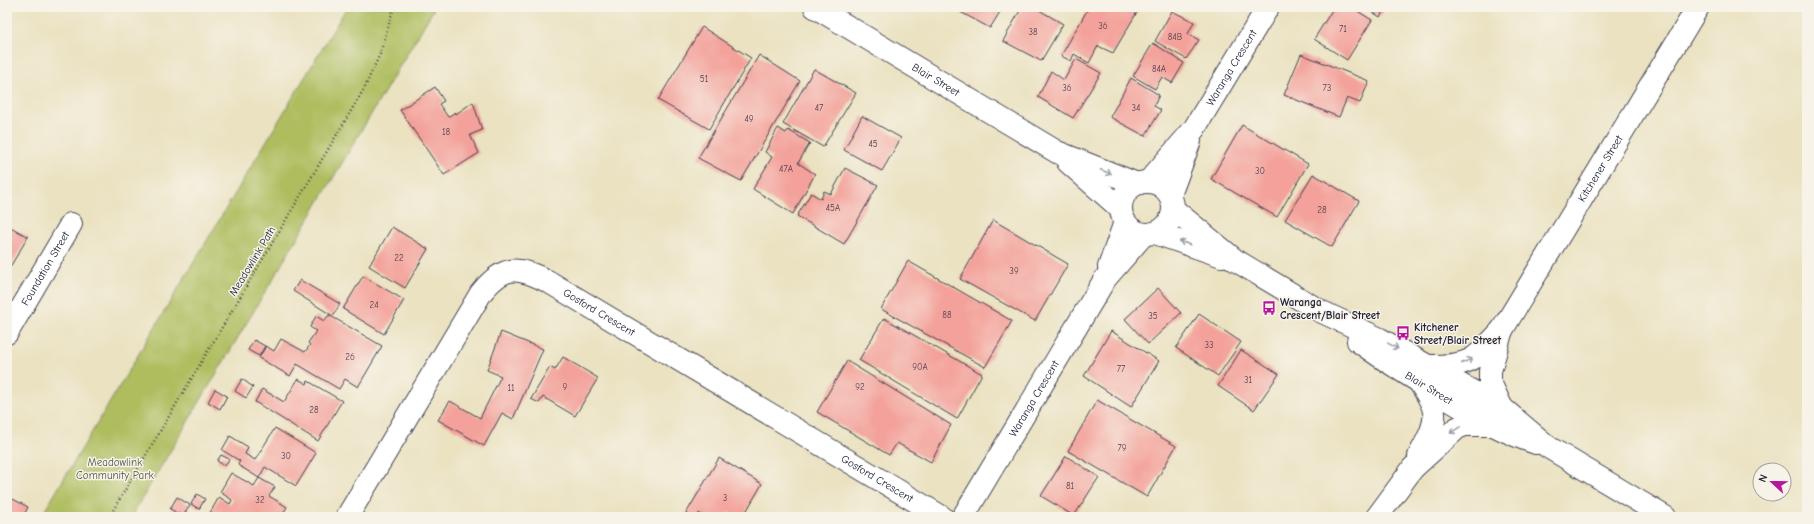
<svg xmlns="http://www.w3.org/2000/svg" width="1814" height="524" font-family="'Comic Neue',sans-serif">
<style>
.green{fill:#afbd5f;stroke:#68704d}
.building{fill:#f3a19a}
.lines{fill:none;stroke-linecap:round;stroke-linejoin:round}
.minor-casing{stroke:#403f4f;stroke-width:24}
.tertiary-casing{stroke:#403f4f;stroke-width:24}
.path{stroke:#403f4f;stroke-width:2.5;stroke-dasharray:1 3;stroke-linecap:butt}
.minor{stroke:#fff;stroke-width:22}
.tertiary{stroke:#fff;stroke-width:22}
.oneway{stroke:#9c9ca7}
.labels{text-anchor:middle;stroke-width:3;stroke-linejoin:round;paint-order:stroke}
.number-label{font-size:9px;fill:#564253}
.street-label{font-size:11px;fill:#22223b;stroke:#f7f3e8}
.poi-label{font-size:11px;font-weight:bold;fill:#22223b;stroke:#f7f3e8;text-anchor:start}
.park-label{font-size:11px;fill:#535848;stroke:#f7f3e8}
</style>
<rect width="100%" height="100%" fill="#f7f3e8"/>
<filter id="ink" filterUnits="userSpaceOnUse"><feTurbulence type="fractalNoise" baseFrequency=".025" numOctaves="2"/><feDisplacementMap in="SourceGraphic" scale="8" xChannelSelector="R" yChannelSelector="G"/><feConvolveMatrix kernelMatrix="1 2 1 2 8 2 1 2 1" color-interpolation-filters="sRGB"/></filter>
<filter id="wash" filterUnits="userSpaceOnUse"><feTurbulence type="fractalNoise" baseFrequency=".012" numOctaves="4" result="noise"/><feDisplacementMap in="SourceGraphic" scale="16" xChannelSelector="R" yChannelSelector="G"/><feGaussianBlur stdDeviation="0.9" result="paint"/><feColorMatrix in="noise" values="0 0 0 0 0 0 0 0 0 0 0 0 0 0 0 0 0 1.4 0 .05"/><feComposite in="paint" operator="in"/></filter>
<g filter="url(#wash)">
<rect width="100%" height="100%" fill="#eae2c1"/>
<path class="green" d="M347,7H435L131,517H41Z"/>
<g id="blocks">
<path class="building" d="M951,7H1003L990,28Z
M1022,7H1034L1063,24L1041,61L1003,41Z
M1089,7H1140L1113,53L1098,46L1089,63L1074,54L1071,61L1061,56Z
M1334,7H1351L1372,20L1347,60L1314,39Z
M1365,7H1386L1380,17Z
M1172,11L1194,22L1188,34L1199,40L1186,59L1155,41Z
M702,27L751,58L709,129L658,100Z
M1153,43L1184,63L1172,83L1162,77L1155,89L1133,76Z
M1301,54L1369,81L1360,103L1347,98L1339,117L1284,95Z
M759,55L800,81L741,181L698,158Z
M1076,59L1101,73L1073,118L1038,97L1051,71L1064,80Z
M814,69L856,93L823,147L783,124Z
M1131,78L1159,95L1154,106L1161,110L1145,136L1110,117Z
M435,87L444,101L439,104L448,117L455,112L456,114L473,102L482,130L470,135L479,153L444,175L400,110Z
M862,116L901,138L882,171L844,150Z
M1242,125L1308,164L1277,217L1211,179Z
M778,128L786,133L788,130L810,143L798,163L815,174L793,214L753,189L772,157L765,152Z
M845,168L878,185L844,244L797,216L811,193L821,199L824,191L831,194Z
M1313,174L1359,201L1332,247L1285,220Z
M993,220L1068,264L1035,321L960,279Z
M7,225L28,237L7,272Z
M392,227L428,249L405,288L369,266Z
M908,261L1012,321L985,367L881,309Z
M363,276L404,300L384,334L343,309Z
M300,280L340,304L333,316L293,291Z
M1158,288L1181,313L1148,344L1125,319Z
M1199,314L1241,342L1218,376L1176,348Z
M329,315L382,346L358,387L345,379L339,389L297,364L290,376L259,358L266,346L274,351L281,339L305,352L310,345L308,343L316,331L310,327L316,316L324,321Z
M884,318L982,374L957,419L859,360Z
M1111,331L1159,361L1131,407L1084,376Z
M501,332L543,349L513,419L502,413L484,446L438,420L450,401L480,418L501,376L487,370Z
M254,340L265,346L259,356L248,350Z
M1241,350L1279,374L1254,410L1218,386Z
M563,357L598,378L575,416L543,397L539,403L531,399L550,367L555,370Z
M847,361L951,425L931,462L897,443L889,455L817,412Z
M242,379L253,387L246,398L235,391Z
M298,379L307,384L308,381L342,401L318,441L255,402L262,389L284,402Z
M215,389L227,396L220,409L208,402Z
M1097,400L1176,446L1147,497L1068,451Z
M275,428L316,453L296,486L265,467L259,478L238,465L240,461L222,450L230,436L248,447L245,454L255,460Z
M221,455L229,459L225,466L217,461Z
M1066,456L1099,477L1074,516L1041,496Z
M719,458L762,484L743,517H738L729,512L726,517H706L699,513L697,517H684Z
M231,473L254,486L259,478L275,487L269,496L287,507L281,517H216L210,513L219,497L230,504L232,500L220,492Z
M197,494L205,499L199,509L191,504Z
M7,496L28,507L23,517H7Z
M177,497L190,505L183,516L170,509Z"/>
</g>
</g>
<g filter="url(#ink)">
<use href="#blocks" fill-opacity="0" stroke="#403f4f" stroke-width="1"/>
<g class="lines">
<defs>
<g id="minor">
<path id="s1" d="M1148,182L1194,129L1268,7"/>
<path d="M1170,195L1190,141"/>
<path d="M1109,267L1125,222"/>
<path id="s2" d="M1502,330L1698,7"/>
<path id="s3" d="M7,333L71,224"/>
<path id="s4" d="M347,517L481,293C504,264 518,266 549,282L942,517"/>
<path id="s5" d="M963,517L1105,279L1144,234"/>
<path d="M1377,517L1413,468"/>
</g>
<g id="tertiary">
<path id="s6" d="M815,7L1057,152L1137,184"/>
<path d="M1068,162L1121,209"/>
<circle cx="1147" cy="208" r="26"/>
<path d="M1173,209L1235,260L1320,311L1380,339L1502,408L1548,447L1665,517"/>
<path d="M1155,233L1222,256"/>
<path d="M1501,333L1490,371V382L1502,408"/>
<path id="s7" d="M1358,341C1388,363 1419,382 1451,401C1478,417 1505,433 1536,443"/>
<path d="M1429,366C1472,366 1474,360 1502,330"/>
<path d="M1419,456C1425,444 1436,427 1434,412C1433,402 1425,392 1420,383"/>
<path d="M1413,468L1457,428L1465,425H1491"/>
</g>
</defs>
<use href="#minor" class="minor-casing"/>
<use href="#tertiary" class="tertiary-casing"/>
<path class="path" d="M109,517L364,89L380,54L394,7"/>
<use href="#minor" class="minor"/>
<use href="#tertiary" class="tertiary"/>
</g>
<defs><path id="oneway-shaft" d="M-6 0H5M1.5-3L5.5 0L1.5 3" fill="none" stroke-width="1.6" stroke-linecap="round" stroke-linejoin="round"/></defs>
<g class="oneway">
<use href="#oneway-shaft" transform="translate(1106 172) rotate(21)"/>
<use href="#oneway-shaft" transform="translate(1185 243) rotate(-161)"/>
<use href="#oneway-shaft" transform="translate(1393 346) rotate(29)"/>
<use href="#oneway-shaft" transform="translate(1467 361) rotate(-25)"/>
<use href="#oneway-shaft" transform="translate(1455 430) rotate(148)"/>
</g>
</g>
<defs>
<symbol id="bus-bare" viewBox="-9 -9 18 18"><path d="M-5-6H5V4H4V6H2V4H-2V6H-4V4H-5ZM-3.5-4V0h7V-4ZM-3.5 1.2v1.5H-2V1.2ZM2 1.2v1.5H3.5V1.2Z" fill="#b5179e" stroke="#f7f3e8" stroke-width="2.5" paint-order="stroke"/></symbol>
</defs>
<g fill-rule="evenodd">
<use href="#bus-bare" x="1259" y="298" width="20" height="20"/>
<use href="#bus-bare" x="1393" y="323" width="20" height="20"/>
</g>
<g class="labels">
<g class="number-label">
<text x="1103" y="29">36</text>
<text x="1343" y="32">71</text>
<text x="1033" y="35">38</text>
<text x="1175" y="40">84B</text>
<text x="1159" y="72">84A</text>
<text x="704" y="82">51</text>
<text x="1067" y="91">36</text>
<text x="1327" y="91">73</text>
<text x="819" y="111">47</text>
<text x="1136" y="111">34</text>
<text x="749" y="122">49</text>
<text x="446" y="135">18</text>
<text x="873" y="147">45</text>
<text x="786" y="172">47A</text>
<text x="1260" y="174">30</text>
<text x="833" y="211">45A</text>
<text x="1322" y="213">28</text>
<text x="399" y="261">22</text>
<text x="1014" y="274">39</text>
<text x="374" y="308">24</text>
<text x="947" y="318">88</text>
<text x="1153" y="319">35</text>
<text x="1209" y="348">33</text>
<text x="350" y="360">26</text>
<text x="920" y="370">90A</text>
<text x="1121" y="372">77</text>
<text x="1248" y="383">31</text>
<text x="565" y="390">9</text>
<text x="860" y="390">92</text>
<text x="511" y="391">11</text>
<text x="314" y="413">28</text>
<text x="1122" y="451">79</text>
<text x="286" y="459">30</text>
<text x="1070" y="489">81</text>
<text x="725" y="501">3</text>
<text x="260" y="503">32</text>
</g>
<g class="street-label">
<text dy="4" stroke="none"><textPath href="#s1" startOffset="142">Waranga Crescent</textPath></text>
<text dy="4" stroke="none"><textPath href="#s6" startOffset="141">Blair Street</textPath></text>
<text dy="4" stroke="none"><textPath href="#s2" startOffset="189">Kitchener Street</textPath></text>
<text transform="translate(252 261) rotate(-59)" y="4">Meadowlink Path</text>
<text dy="4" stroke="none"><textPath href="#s3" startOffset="75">Foundation Street</textPath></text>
<text dy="4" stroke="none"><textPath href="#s4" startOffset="398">Gosford Crescent</textPath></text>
<text dy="4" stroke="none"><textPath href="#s7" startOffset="85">Blair Street</textPath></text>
<text dy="4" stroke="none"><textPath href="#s5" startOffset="138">Waranga Crescent</textPath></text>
<text dy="4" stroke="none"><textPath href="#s4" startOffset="722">Gosford Crescent</textPath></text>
</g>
<g class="poi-label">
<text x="1280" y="306">Waranga<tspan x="1280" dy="13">Crescent/Blair Street</tspan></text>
<text x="1414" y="331">Kitchener<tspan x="1414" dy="13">Street/Blair Street</tspan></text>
</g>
<g class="park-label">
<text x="115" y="466">Meadowlink<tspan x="115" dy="13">Community Park</tspan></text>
</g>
</g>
<rect width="1814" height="524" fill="none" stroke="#f7f3e8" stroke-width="24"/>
<g transform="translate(1772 482) rotate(292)"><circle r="19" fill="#f7f3e8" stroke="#a29fa3"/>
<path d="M0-3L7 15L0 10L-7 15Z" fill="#b5179e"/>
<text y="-6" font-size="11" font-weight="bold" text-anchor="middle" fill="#22223b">N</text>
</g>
</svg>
